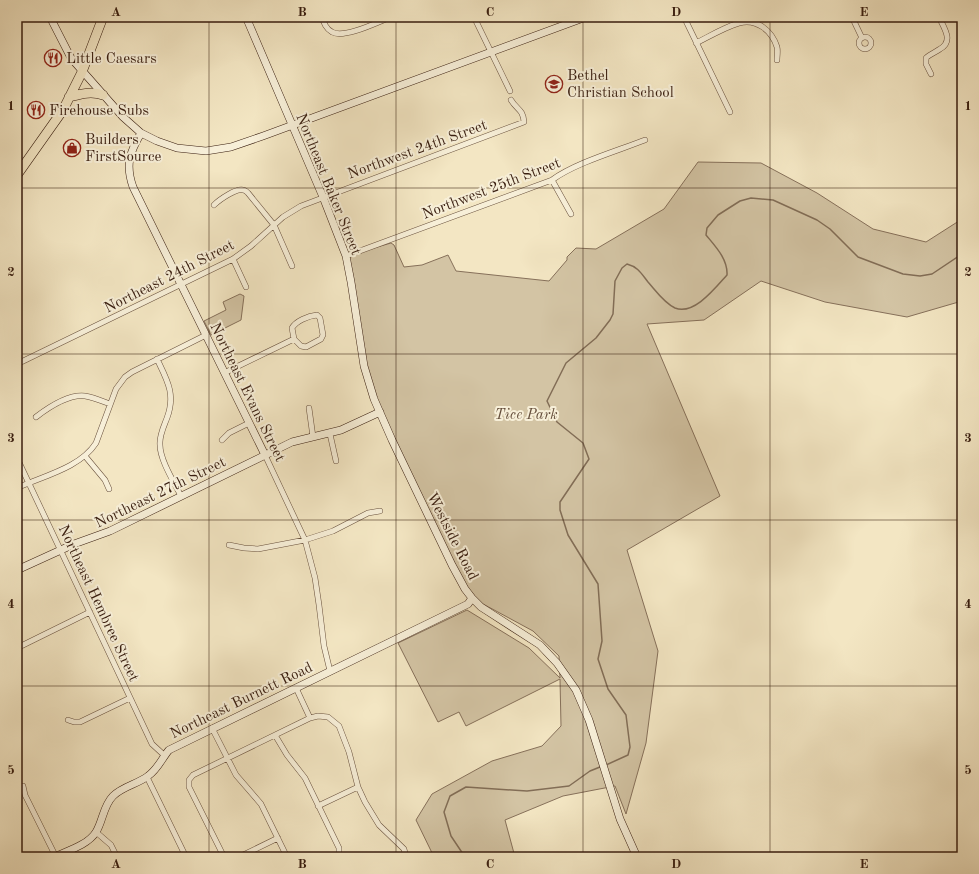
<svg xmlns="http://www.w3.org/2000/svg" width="979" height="874" font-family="'Old Standard TT',serif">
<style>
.green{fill:#d3c4a4;stroke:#86705a}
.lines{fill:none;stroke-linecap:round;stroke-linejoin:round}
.stream{stroke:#826d56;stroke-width:1.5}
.street-casing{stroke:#674f3c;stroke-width:6}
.secondary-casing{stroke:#381d0f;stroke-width:8}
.highway-casing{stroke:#381d0f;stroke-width:10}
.street{stroke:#f7efd8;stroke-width:5}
.secondary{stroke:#f7efd8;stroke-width:7}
.highway{stroke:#f3e6c3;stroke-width:9}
.grid{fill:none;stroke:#381d0f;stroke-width:1;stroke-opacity:0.55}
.labels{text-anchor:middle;stroke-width:4;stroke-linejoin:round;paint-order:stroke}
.poi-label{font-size:15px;fill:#381d0f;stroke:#f7efd8;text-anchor:start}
.street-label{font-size:15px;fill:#381d0f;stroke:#f7efd8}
.park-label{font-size:15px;font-style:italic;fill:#664f3c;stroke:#f7efd8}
.neatline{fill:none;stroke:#381d0f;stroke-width:1.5}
.grid-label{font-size:13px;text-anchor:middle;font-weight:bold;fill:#381d0f}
</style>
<rect width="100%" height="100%" fill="#f3e6c3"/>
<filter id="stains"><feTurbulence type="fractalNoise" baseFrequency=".005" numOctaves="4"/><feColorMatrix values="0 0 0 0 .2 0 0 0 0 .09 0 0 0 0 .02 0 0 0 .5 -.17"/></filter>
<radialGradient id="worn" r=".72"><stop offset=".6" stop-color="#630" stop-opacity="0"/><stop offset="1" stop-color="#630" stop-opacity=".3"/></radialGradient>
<path class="green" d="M698,162L761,163L817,193L873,229L926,242L962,219V301L907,317L825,302L761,281L704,320L647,324L720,496L627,550L658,651L646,743L626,814L615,786L563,796L505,820L515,857H434L416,820L432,794L492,761L542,746L561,726L560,679L466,726L459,712L438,722L398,643L467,610L529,648L560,678L559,656L533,631L472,598L393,442L364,366L346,256L391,243L394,245L404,267L422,265L448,255L456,271L549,281L567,260V257L576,248L596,249L664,209Z
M240,294L244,296L241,320L211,335L204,321L226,310L223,302Z"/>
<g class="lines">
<path class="stream" d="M606,765L628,755L630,747L626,715L608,689L598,659L602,641L598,584L568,535L560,510V502L589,459L583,443L557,422L547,401L566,363L596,338L610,320L613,314L615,281L622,268L627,264C638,267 641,273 648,282C656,291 664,303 675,308C694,316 716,287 727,275C728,259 715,246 706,235L707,228L718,215L740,201L751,198L773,200L817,220L830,229L858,257L903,274L920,276L932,274L962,254
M465,857L451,836L444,812L450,796L466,787L527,791L569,786L590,771L600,767"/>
<defs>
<path id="street" d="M322,17C324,23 326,29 332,32C344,39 378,22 391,17
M474,17L510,91
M684,17L730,112
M852,17L862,38
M859 43a6 6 0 1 1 12 0a6 6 0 1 1-12 0Z
M696,43C710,36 725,27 739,23C757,18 772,31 777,47C778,51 777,56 777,60
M931,74L926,64V58C930,54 936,52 940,49C954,41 944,28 939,17
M552,180L571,214
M214,205C219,200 236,188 243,190C245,190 247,192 248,193L274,225L292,266
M346,256L552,180C575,163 617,151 645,140
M233,259L246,287
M157,359C167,380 176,394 167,418C164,426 159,436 160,445C160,460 174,482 181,496
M17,364L233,259L251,246L283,217L301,206L524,122C523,109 517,110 511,100
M224,373L294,339L301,346L306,347L321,339L323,335L320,318L317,315C308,316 296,321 292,328L294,339
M309,408L313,437
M36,417C49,407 68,394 85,396C93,397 102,401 110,404
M330,434L336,461
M222,440L229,433L249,423
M265,455L305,540L315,578L319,605L324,646L330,671
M85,456L105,480L109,489
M17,458L152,744L164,755
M17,488C43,476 80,468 96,443L116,389L125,377L132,372L206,335
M229,545L244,548L258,549L305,540L333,531L368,513L380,511
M17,648L90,612
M296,688L310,718
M68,720L74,722H80L130,698
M212,728L236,775L261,804L287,857
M275,735L287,755L305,778L339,848V857
M147,777L186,857
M17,787L23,786L25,795L56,857
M318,806L358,787
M96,832L111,845L117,857
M224,857L189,787V780L193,775L310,718L318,716L328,717L339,726L349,752L358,787L365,802L379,825L404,849L406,857
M239,857L278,838"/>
<path id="secondary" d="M50,17L71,58L123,117L141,133L157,141L177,148L206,151L231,147L263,136L586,17
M246,17L323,197L346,256L351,282L364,366L374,399L392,440L452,565L465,589L472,598L481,607L540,645L557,663L576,690L589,720L620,819L637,857
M141,133C130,152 125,164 133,187L265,455
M17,570L74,544L110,531L292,442L341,430L380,412
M54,857C67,851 88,845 96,832C103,821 103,806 113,796C123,786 138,784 148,776C158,769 162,758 169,750L468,604L472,598"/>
<path id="highway" d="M69,97C81,94 91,91 103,95
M17,175L63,110L82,72L103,17"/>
</defs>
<use href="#street" class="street-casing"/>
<use href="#secondary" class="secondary-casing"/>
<use href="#highway" class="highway-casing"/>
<use href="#street" class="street"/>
<use href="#secondary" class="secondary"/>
<use href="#highway" class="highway"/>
</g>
<path class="grid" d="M209,17V857M396,17V857M583,17V857M770,17V857M17,188H962M17,354H962M17,520H962M17,686H962"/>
<defs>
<symbol id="restaurant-ring" viewBox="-11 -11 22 22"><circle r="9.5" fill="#f7efd8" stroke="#8f2418" stroke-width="1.5"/><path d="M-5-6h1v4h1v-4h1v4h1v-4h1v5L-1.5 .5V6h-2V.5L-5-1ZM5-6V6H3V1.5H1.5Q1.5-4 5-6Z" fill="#8f2418"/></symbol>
<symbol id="school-ring" viewBox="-11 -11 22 22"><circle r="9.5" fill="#f7efd8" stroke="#8f2418" stroke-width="1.5"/><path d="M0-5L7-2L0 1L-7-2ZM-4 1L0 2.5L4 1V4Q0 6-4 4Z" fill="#8f2418"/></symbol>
<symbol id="shop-ring" viewBox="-11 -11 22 22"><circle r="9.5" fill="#f7efd8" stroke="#8f2418" stroke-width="1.5"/><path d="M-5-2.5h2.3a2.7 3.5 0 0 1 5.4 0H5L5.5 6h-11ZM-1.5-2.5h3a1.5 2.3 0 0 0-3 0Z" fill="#8f2418"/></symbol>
</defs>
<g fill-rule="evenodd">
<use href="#restaurant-ring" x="43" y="48" width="20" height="20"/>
<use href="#school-ring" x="544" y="74" width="20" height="20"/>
<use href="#restaurant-ring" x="26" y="100" width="20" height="20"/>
<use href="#shop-ring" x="62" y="138" width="20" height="20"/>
</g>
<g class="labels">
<g class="poi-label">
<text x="66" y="63">Little Caesars</text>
<text x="567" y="80">Bethel<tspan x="567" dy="17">Christian School</tspan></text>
<text x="49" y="115">Firehouse Subs</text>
<text x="85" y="144">Builders<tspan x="85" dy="17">FirstSource</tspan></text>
</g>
<g class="street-label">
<text transform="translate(417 149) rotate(-20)" y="5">Northwest 24th Street</text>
<text transform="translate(329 184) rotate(68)" y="5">Northeast Baker Street</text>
<text transform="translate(491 188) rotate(-21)" y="5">Northwest 25th Street</text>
<text transform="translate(169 276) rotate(-27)" y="5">Northeast 24th Street</text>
<text transform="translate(248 392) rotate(64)" y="5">Northeast Evans Street</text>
<text transform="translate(160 492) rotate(-26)" y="5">Northeast 27th Street</text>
<text transform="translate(453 536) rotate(63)" y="5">Westside Road</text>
<text transform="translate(99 603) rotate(65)" y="5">Northeast Hembree Street</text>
<text transform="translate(241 700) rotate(-26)" y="5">Northeast Burnett Road</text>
</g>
<g class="park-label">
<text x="526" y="419">Tice Park</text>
</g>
</g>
<rect width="979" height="874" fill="none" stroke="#f3e6c3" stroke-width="44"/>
<rect x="22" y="22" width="935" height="830" class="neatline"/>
<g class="grid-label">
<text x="116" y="16">A</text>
<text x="302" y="16">B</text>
<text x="490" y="16">C</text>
<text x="676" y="16">D</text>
<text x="864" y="16">E</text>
<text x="11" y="110">1</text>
<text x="968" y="110">1</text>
<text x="11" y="276">2</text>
<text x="968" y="276">2</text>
<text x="11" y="442">3</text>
<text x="968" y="442">3</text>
<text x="11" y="608">4</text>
<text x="968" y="608">4</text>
<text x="11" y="774">5</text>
<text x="968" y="774">5</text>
<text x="116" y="868">A</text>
<text x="302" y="868">B</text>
<text x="490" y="868">C</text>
<text x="676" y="868">D</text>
<text x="864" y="868">E</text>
</g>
<rect width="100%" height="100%" filter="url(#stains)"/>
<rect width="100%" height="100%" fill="url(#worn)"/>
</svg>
